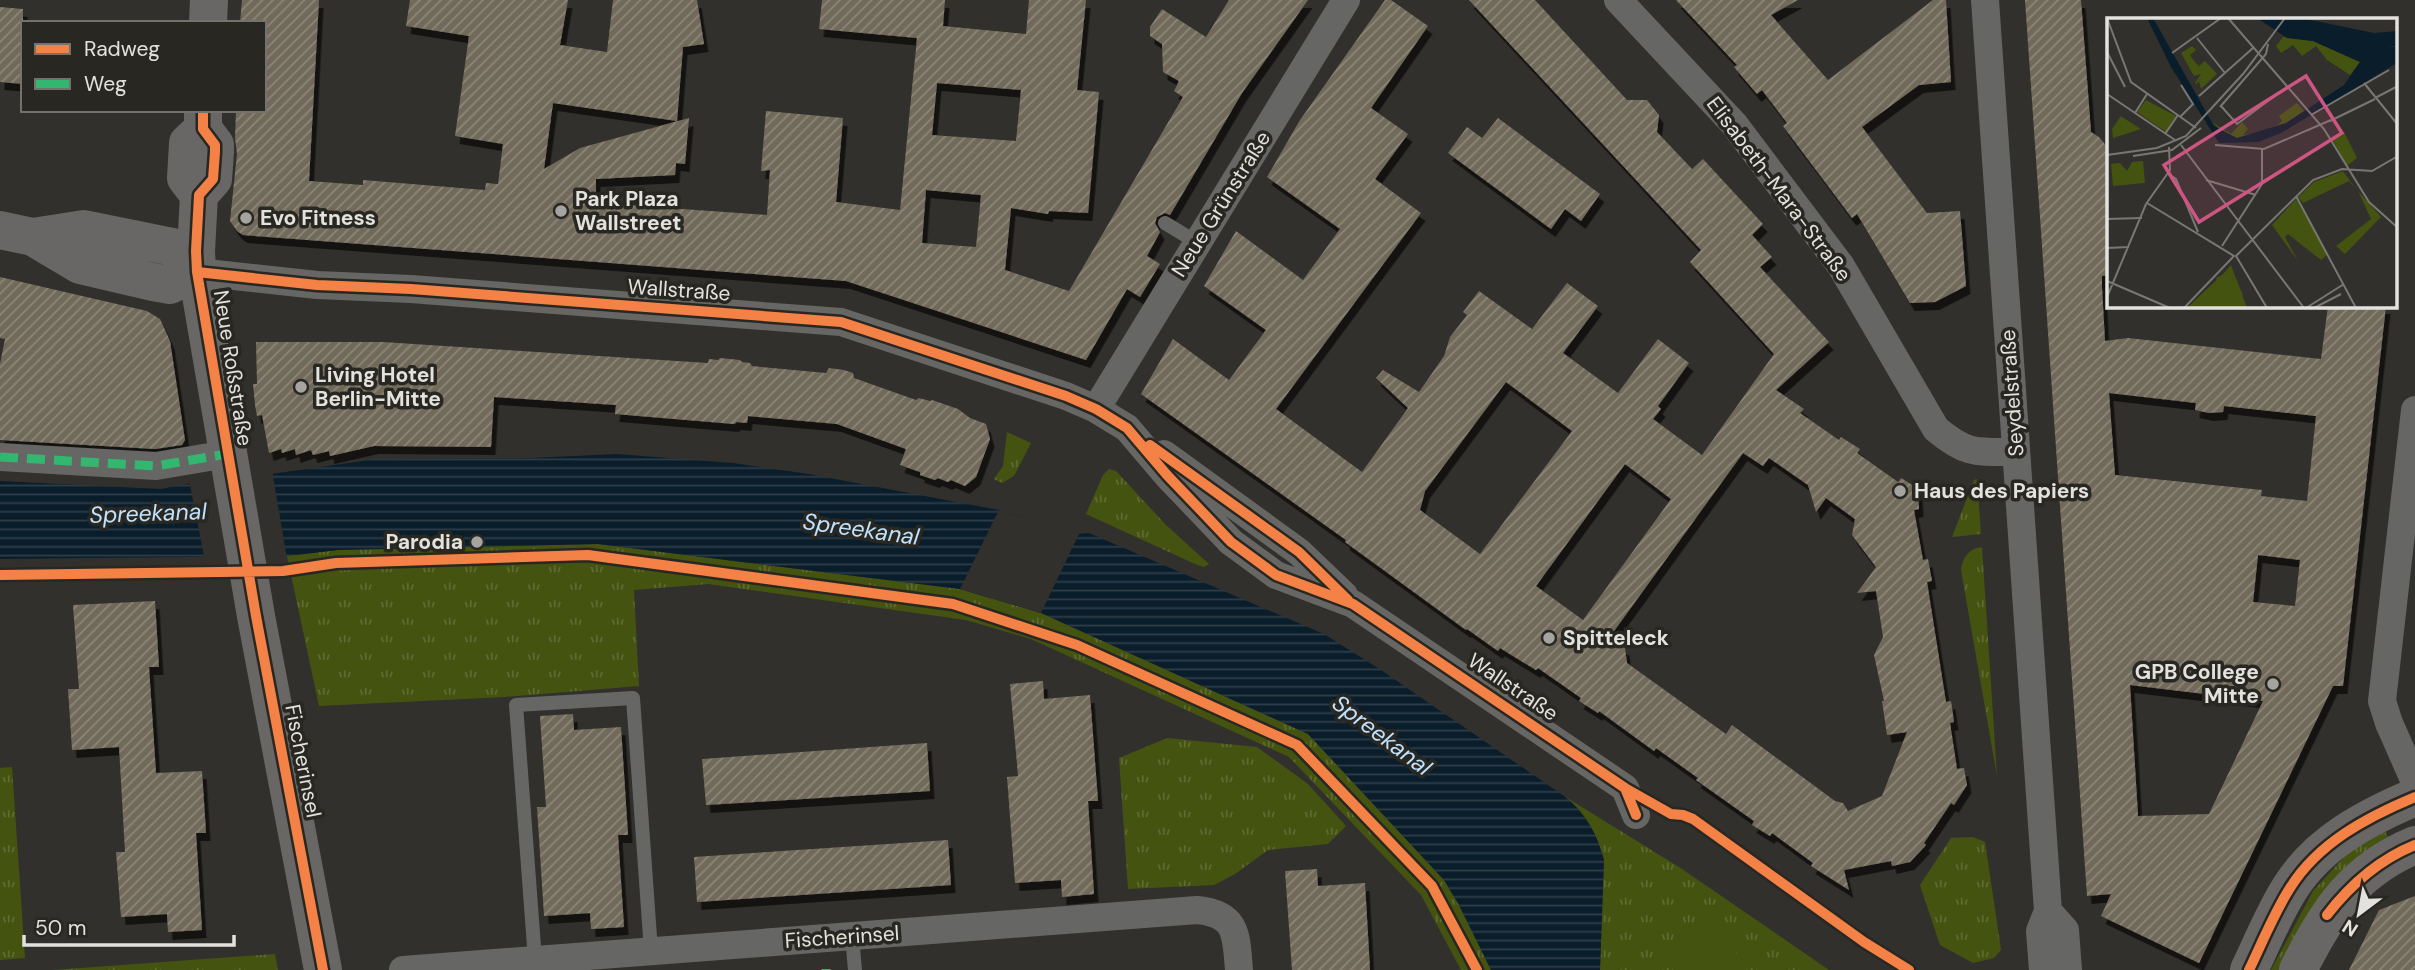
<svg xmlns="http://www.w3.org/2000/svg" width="2415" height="970" font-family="'DM Sans',sans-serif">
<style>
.grass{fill:url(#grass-tufts)}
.garden{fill:#445310}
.water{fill:url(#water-rules)}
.pier{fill:#32302d}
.building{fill:url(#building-hatch);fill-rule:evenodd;filter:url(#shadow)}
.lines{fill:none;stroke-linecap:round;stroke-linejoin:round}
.lane{stroke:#666664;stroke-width:14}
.street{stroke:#666664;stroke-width:28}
.secondary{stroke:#686765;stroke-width:38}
.quiet{stroke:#33b770;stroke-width:9;stroke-dasharray:18 9;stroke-linecap:butt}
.cycleway-casing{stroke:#292722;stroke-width:15}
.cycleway{stroke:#f48246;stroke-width:10}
.poi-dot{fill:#a5a4a0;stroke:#292722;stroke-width:2.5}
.labels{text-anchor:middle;stroke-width:7;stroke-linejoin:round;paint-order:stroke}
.street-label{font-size:21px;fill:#e3e2de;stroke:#292722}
.poi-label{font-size:21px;font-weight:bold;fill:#e3e2de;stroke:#292722;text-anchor:start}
.water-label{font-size:23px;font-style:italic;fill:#bfe2fe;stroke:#292722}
.inset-road{fill:none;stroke:#797774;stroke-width:2}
.view{fill:#cc5582;fill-opacity:0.15;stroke:#cc5582;stroke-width:3.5}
.inset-edge{fill:none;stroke:#e3e2de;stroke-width:3.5}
</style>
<defs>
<pattern id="grass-tufts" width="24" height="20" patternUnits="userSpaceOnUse" patternTransform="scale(1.75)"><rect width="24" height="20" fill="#445310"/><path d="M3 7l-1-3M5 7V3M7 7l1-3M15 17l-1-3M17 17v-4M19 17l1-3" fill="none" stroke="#5f6b32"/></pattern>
<pattern id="water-rules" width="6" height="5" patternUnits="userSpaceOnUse" patternTransform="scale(1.75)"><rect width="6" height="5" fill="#0a1d2b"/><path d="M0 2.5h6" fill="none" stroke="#2e3e49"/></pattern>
<pattern id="building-hatch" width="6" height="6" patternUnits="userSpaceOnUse" patternTransform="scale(1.75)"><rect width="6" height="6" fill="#716a5a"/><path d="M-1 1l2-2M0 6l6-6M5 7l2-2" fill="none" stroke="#8c8679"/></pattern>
<filter id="shadow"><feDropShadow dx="4.5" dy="8" stdDeviation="0" flood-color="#0009"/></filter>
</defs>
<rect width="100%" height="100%" fill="#32302d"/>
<path class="grass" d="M1007,432L1031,443L1014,476L1002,483L994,479L1003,466Z
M1109,469L1116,471L1166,525L1209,564L1204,567L1195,564L1086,514L1103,475Z
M1977,479L1981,534L1952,537L1974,480Z
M598,544L960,589L1041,613L1308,734L1444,880L1459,905L1491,970H1461L1421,895L1289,757L1031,639L966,620L708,584L634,590L639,686L504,697L319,706L287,556L338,550Z
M1982,547L1997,776L1961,570C1963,557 1968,549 1982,547Z
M1167,738L1257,747L1308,784L1346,826L1328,844L1268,850L1235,874L1214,885L1128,889L1119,758Z
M12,767L25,958L0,960V768Z
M1564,796L1682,869L1829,970H1600L1604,860C1598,835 1585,812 1564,796Z
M2384,828L2389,840L2284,970H2271L2313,891L2346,855Z
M1973,837L1985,842L2001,950L1994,958L1973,963L1940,945L1920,885L1951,838Z
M275,954L278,970H53Z"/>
<path class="garden" d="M1709,920C1734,926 1745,948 1729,970H1686C1670,947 1682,923 1709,920Z"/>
<path class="water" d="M617,454L733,463L809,474L999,510L1078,534L1089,533L1324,634L1381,670L1564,796C1586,813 1597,834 1604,860L1600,970H1491L1459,905L1444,880L1308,734L1041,613L960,589L598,544L338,550L287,556L0,559V481L161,489L207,480L271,474L376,459L530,458Z"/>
<path class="pier" d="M272,470L287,559L205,561L189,480Z
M999,510L1079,534L1041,613L960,589Z"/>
<path class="building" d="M242,0H319L309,181L363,185V180L485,190L486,183L498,184L503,144L455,136L469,36L406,26L410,0H568L560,45L607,52L613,0H697L704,44L683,47L677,121L553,103L544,169L580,148L689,118L685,164L676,163L675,175L596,179V203L767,215L770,170L761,171L766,111L843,118L836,202L900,210L917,38L819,29L822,0H945L943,26L1026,34L1029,0H1086L1077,90L1099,92L1088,213L1049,211L1048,214L1011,208L1005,270L1069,291L1183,97L1174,91L1179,81L1163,72L1162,44L1150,36V27L1162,9L1206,37L1229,0H1308L1242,93L1170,215L1165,213L1157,217L1155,223L1160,232L1147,256L1160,264L1140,297L1127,289L1086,360L846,281L243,235L237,231L230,221L237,154L235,138L236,110H264V23H240ZM937,83L1021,90L1016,141L932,135ZM926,190L981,195L976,247L922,243Z
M1385,0H1391L1428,26L1371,108L1408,134L1375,179L1421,213L1276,409L1362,472L1408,408L1376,378L1383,370L1419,392L1444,356L1450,337L1467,315L1463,312L1479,291L1532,329L1567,283L1598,306L1563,353L1618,393L1658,339L1689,363L1658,406L1661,409L1653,419L1702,455L1774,354L1690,262L1701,250L1469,0H1535L1627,100H1647L1659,115L1657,132L1692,169L1703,159L1763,224L1752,235L1772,257L1760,267L1829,342L1776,390L1804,409L1800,413L1839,440L1841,437L1860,449L1857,453L1898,482L1901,478L1914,486L1918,492L1919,509L1914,510L1923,560L1928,559L1932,581L1927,582L1946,702L1951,701L1954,722L1950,723L1957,769L1964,768L1967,785L1954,805L1951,803L1924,843L1926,845L1910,862L1892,866L1891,861L1844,870L1849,890L1811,866L1813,863L1772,833L1770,836L1752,825L1754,821L1696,780L1698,778L1656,748L1654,751L1599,711L1598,713L1579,701L1581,698L1538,668L1536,670L1500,648L1498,651L1467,629L1466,630L1345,542L1346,540L1141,394L1173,339L1229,380L1266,330L1204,286L1236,231L1303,280L1340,229L1267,177L1300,120ZM1506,382L1572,431L1480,554L1420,510L1425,491ZM1743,453L1763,466L1769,458L1808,485L1816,512L1826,498L1855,519L1852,535L1876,567L1857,593L1876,591L1883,637L1874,655L1884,701H1882L1887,735L1907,732L1882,796L1848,811L1843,803L1835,801L1732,725L1726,734L1627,663L1625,648L1609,638ZM1625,464L1671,499L1583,620L1536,586Z
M1676,0H1798L1771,15L1828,80L1933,0H1946L1951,82L1919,85L1862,127L1927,213L1960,211L1966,286L1935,302L1910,303L1857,214L1852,218L1783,126L1787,123L1762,90L1757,94L1734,67L1737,65Z
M2025,0H2081L2091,132L2099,137L2109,149V275L2102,276V288L2105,341L2128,338L2321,359L2328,306H2386L2343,686H2333L2199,963L2101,916L2111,894L2087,896ZM2109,393L2196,403L2195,410L2209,413L2223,412L2224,406L2316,416L2307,501L2261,496L2262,490L2115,475ZM2258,555L2300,560L2295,606L2253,602ZM2130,685L2263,701L2209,814L2138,816Z
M0,7L23,9V84L0,82Z
M1498,118L1600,194L1581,221L1565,209L1551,229L1448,153L1467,127L1482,138Z
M0,277L147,311L160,319L170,341L185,440L182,445L155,449L0,440V364L5,339L0,338Z
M256,342H383L708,363L709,359L718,360L720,358L740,360L742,362L750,363L752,366L826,373L829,368L844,370L853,373L854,378L916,400L919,398L930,401L932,400L958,409L970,418L986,424L990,439L976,477L965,486L951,480L948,482L938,478L935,480L920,475V472L900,465L906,449L837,424L748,416L747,423L737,422L734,424L615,414L616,405L494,397L491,447L374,446L330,456L329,451L313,455L311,450L296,455L295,449L282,453L281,449L269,453L262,415L257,416L255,405L253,384H257Z
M155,601L159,667H149L156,773L202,771L206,833H196L202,930L168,932L167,914L121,917L116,852H125L119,747L72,750L68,689H79L73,605Z
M1043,681L1044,699L1090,695L1098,801H1088L1094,894L1062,897L1061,880L1015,883L1007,777L1018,776L1010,684Z
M573,714L574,730L621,727L628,835H618L624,927L591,929L590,913L544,916L537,807H546L540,716Z
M927,743L930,791L706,805L702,759Z
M948,840L951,885L697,902L694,857Z
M1317,869L1318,886L1365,883L1370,970H1292L1285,871Z
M2415,896V970H2349L2379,910Z"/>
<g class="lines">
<path class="lane" d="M1165,223L1198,243
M852,936L855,970
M535,960L516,705L633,698L651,951"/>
<path class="street" d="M1618,0L1734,124L1841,266L1936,429C1967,455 1977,452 2016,452
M1985,0L2048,911L2040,931L2043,970
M197,272L317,285L411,289L841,322L1066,396L1096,409L1127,428L1167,475L1231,542L1276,575L1353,604L1625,788L1636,815
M1096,409L1346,0
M2415,410L2382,701L2389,723L2415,782
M1164,454L1299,552L1344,595
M0,457L156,466L227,454
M2048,911L2065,930L2068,970
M403,970L1197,910C1238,914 1236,935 1239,970"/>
<path class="secondary" d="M208,23L209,0
M203,110V129L215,145V152L213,179L199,195L196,251L197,272L256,616L323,970
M199,195L186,178L188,143L203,129
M0,230L33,237L80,265L153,282L170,285L197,272
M33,237L84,229L173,247L197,272
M2249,970C2262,943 2274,913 2290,888C2318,843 2367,817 2415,797
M2298,970C2327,912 2353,871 2415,845"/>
<path class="quiet" d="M0,457L156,466L227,454
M826,970V969"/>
<defs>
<path id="cycleway" d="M203,110V129L215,145V152L213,179L199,195L196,251L197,272L256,616L323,970
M197,272L317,285L411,289L841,322L1066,396L1096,409L1127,428L1167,475L1231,542L1276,575L1353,604L1625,788L1636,815
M1150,445L1299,552L1348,600
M0,575L283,571L336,563L588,555L953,604L1077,645L1297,745L1432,886L1477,970
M1625,788L1671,814L1683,815L1693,819L1864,942L1909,970
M2327,915C2351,884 2378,860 2415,845
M2249,970C2262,943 2274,913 2290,888C2318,843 2367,817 2415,797"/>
</defs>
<use href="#cycleway" class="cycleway-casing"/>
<use href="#cycleway" class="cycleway"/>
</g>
<g class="poi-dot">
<circle cx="561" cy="211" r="7"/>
<circle cx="246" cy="218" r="7"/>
<circle cx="301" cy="387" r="7"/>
<circle cx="1900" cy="491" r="7"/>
<circle cx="477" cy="542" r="7"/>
<circle cx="1549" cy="638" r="7"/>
<circle cx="2273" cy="684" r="7"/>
</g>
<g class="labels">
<g class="street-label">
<text transform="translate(1779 189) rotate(53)" y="7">Elisabeth-Mara-Straße</text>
<text transform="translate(1221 204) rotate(-58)" y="7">Neue Grünstraße</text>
<text transform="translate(679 290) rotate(4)" y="7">Wallstraße</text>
<text transform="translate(233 368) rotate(81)" y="7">Neue Roßstraße</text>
<text transform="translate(2012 393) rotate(-94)" y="7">Seydelstraße</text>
<text transform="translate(1513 687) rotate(34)" y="7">Wallstraße</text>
<text transform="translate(303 761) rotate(79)" y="7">Fischerinsel</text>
<text transform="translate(842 937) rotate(-4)" y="7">Fischerinsel</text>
</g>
<g class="poi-label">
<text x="575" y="206">Park Plaza<tspan x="575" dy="24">Wallstreet</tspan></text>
<text x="260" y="225">Evo Fitness</text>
<text x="315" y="382">Living Hotel<tspan x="315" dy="24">Berlin-Mitte</tspan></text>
<text x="1914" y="498">Haus des Papiers</text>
<text x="463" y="549" text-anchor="end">Parodia</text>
<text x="1563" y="645">Spitteleck</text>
<text x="2259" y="679" text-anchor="end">GPB College<tspan x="2259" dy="24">Mitte</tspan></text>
</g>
<g class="water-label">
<text transform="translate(148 513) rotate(-2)" y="8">Spreekanal</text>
<text transform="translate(861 529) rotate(8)" y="8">Spreekanal</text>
<text transform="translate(1382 735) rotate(37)" y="8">Spreekanal</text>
</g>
</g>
<g transform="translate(2107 18)">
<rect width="290" height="290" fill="#32302d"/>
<path d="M176,19L206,23L253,44L243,57L220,42L209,28L195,38L186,27L174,35L169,28ZM85,28L89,32L83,37L87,43L92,48L98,43L110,56L94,71L92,63L89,66L88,65L94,56L87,58L74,35ZM39,82L69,98L59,114L30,94ZM190,85L197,93L179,105L151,117L131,120L117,116L105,104L124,116L135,104L141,111L136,117L150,115L171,107L175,103L172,98ZM14,98L15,99L34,111L6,120L5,111ZM36,143L38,165L6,168L4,146L13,145L20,153L25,144ZM236,153L249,171L242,163L196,185L191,179L207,164ZM251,173L274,199L238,236L229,228L264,201ZM189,181L221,236L214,242L181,216L178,219L191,243L165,207ZM124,247L140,290H80L118,254Z" fill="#445310"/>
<path d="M237,114L250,140L240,148L225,121ZM125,253L136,277L119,284L109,260Z" fill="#445310"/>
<path d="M40,0H46L107,108L130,120L179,105L237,67L253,44L206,23L180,20L150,0H194L267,15L290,13V28L281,29H290V45L174,115L151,124L112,125L64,49Z" fill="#0a1d2b"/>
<path class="inset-road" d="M0,0L24,64L89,110M121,0L217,111L262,184L291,210M90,20L118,55M0,34L18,69M65,35L114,0M257,65L291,107M0,76L68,122M92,78L146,30M268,80L291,68M114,88L130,106L180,69M113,89L159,36L161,26M28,95L40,76M204,97L282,52M73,99L86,86L74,67M223,103L268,81M58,116L71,97M74,127L197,290M108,127L157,131L224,102M0,137L50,130L79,118L136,56L178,0M26,138L65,132L94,110M0,143V172M60,155L69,161L91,214M99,162L149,177M189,178L249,290M40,185L127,238L77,290M0,201L35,200M115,228L155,166V131M0,230L22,229M0,263L63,290M0,279L39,186L63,152L62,129M160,290L129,238L206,162L235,151L265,153L291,138M199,290L237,266M207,290L234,276"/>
<path class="view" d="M199,58L235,115L92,204L57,147Z"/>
<rect width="290" height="290" class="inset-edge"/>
</g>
<rect x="21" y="21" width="245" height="91" fill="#292722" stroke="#73726d" stroke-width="2"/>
<rect x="35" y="44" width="35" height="10" fill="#f48246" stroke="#73726d" stroke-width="2"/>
<text x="84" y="56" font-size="21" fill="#e3e2de">Radweg</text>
<rect x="35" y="79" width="35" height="10" fill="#33b770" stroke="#73726d" stroke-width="2"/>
<text x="84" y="91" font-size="21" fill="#e3e2de">Weg</text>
<g transform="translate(2359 914) rotate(212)" stroke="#292722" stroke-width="5" paint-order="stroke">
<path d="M0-5L12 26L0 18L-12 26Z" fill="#e3e2de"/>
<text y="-10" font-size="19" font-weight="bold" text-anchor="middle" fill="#e3e2de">N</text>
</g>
<path d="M24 935v10h210v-10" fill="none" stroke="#e3e2de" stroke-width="3.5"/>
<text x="35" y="935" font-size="21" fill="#e3e2de" stroke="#292722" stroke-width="5" paint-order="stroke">50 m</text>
</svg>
